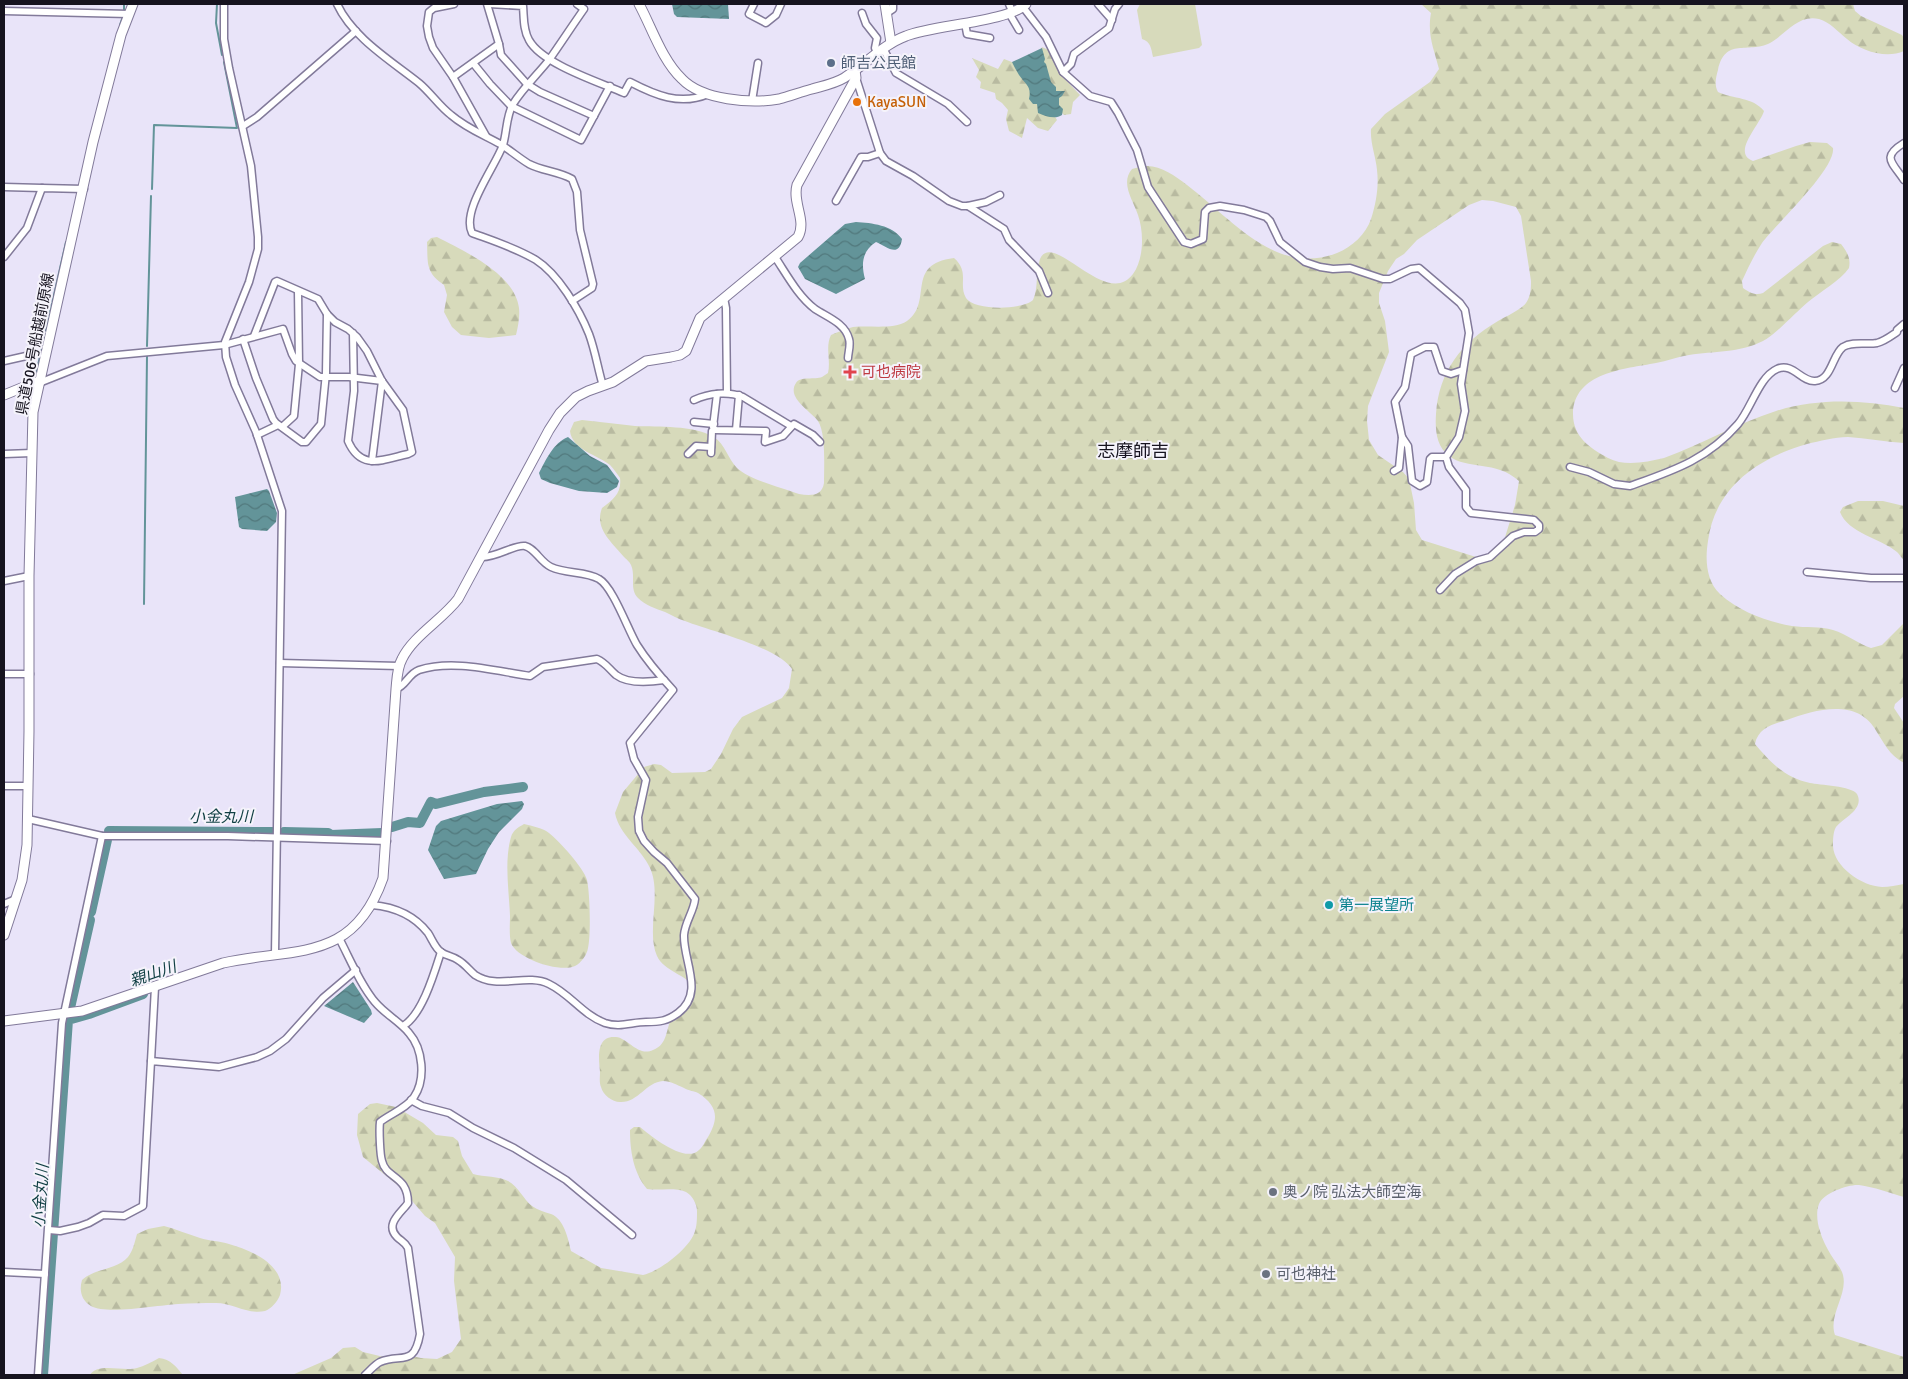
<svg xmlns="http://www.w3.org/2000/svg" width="1908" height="1379" viewBox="0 0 1908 1379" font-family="Signika,'Noto Sans JP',sans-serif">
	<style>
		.forest { fill: url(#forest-firs); fill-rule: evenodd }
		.pitch { fill: #d7dabb }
		.water { fill: url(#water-waves) }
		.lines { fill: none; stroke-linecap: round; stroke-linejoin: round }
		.stream { stroke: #639499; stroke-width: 2 }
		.river { stroke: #639499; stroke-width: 10 }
		.street-casing { stroke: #827a9a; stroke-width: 9 }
		.secondary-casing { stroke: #827a9a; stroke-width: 11 }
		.street { stroke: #fff; stroke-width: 6 }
		.secondary { stroke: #fff; stroke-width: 9 }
		.service-dot { fill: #5c6f8a; stroke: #f5f3fb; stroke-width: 2 }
		.food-dot { fill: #e8710a; stroke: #f5f3fb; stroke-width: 2 }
		.health-dot { fill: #e0444e; stroke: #f5f3fb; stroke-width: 2 }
		.culture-dot { fill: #0f9aa8; stroke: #f5f3fb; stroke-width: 2 }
		.worship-dot { fill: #6b7280; stroke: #f5f3fb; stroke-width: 2 }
		.labels { text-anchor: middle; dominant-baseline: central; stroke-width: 4; stroke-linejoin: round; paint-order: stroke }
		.service-label { font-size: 15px; fill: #4e5e75; stroke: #f5f3fb; text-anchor: start }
		.food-label { font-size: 15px; fill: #c56008; stroke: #f5f3fb; text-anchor: start }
		.street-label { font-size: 15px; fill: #16131f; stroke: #f5f3fb }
		.health-label { font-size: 15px; fill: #be3a42; stroke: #f5f3fb; text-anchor: start }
		.culture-label { font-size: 15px; fill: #0d838f; stroke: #f5f3fb; text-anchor: start }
		.worship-label { font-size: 15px; fill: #5b616d; stroke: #f5f3fb; text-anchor: start }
		.water-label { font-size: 16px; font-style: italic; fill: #103f43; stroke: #f5f3fb }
		.quarter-label { font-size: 18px; fill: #16131f; stroke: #f5f3fb }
	</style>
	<defs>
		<pattern id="forest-firs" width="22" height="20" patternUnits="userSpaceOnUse" patternTransform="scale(1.25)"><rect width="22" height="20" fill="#d7dabb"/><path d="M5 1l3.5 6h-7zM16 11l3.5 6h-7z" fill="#b8baa0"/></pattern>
		<pattern id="water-waves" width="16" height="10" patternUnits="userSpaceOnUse" patternTransform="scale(1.25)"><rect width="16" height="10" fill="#639499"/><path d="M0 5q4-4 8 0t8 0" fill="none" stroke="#51787c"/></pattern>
	</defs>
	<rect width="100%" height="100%" fill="#e9e4f9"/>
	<g class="forest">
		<path d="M1421,4H1853L1855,11L1861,16L1902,35L1904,38V51C1886,59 1861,51 1847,39C1838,32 1830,22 1819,19C1798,14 1786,34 1770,43C1748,54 1725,37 1718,70C1716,77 1714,85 1718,92C1733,99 1753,97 1764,111C1760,125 1731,153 1753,161L1796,146L1810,142L1827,143L1833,148C1836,169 1776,224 1762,243C1754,255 1748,268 1742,281L1743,288C1749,292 1755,296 1763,293L1823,246L1832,242L1841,244C1847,252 1851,258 1849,268C1840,281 1821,291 1808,302C1797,311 1774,336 1763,341C1739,353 1714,351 1689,355C1677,357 1667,361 1656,363C1625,369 1574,372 1573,414C1573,437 1590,448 1608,458C1625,467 1646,462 1664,458C1702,444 1738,423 1776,411C1819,398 1862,400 1904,408V443C1885,442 1866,438 1848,437C1834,437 1820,441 1807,444C1758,458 1715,487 1708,541C1705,559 1706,581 1720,594C1740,612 1766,621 1792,626C1806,628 1820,626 1833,630C1847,634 1858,644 1871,648L1882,645L1904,623V696L1895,704L1894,708L1904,723V763C1889,755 1884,743 1875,729C1856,698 1814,710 1787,720C1773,724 1758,728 1755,744C1771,763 1785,778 1810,783C1819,785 1852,786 1857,794C1865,809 1843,818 1836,827C1833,832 1833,840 1833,846C1834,867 1862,886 1882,887C1889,887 1897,885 1904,884V1197C1890,1193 1874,1187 1859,1185C1849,1184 1823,1193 1819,1204C1816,1211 1817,1223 1820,1231C1822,1239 1827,1248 1831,1255C1835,1262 1841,1267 1843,1275C1848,1295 1828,1315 1835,1335L1904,1357V1375H292L331,1358L343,1348L355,1347L363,1352L384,1357H396L402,1354L421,1358L437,1359L452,1352L461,1339L454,1281L455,1257L435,1223L425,1216L401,1188L363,1157L357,1135L358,1114L370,1104L377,1103L396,1107L423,1123L436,1135L453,1137L458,1141L462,1156L473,1174C484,1177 499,1176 508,1181C519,1187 523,1199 532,1206C538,1210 544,1212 551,1214C564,1219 568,1238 571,1251L601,1268L643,1275C660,1271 687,1250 694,1234C697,1227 697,1219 697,1211C697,1204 692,1195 686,1192C674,1187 659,1191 647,1189C633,1172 630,1150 630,1130L634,1127H640C651,1136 685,1164 699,1150C703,1147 705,1141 708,1137C719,1118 718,1106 698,1093C694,1091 689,1091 684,1088C677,1085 671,1081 663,1081C646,1082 638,1103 620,1102C612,1102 603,1095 601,1087C599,1082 600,1077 600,1072C599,1060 595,1035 616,1037C628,1038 638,1057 653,1050C669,1044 665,1028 673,1016C681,1006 694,1001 696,988C686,975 664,971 657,956C646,931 662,894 650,868C641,848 619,835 615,813L623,792L644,767L654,764L661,765L672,773L705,772L711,769L721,754L733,729L742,717L782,698L789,688L792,669C778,647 710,631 685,621C678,619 672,615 665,612C656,609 645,605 638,598C629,589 636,576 631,565C630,562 626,559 624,557C612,542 594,529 602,508C613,500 622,493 620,478C617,474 614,469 610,465C598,455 572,450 570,431L574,422L582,420C600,422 618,424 635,426C660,427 692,425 714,437C725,444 728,459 737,468C750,480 782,488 799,494C811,496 822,496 824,483C824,467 826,433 818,421C811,411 786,398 796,383C800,376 815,380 822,377C824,376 826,374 828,373C831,360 825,347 831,335C838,332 845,329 853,327C870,325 893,330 907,321C934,302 904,264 954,258C970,272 958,284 966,298C974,311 1023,310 1033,300C1039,287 1035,272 1040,259C1053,229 1106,310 1133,274C1144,259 1144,232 1138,215C1133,200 1120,183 1132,169C1137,168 1142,166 1147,166C1162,166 1175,176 1187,185C1231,218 1276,277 1337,253C1352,247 1366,234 1371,219C1376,204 1379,186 1377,170C1376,157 1370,143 1371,129L1385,114L1430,82L1439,69C1434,49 1427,35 1431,13ZM1482,200L1493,201L1516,207L1521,216L1531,281C1531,288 1531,296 1526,303C1522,309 1505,317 1498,321C1461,343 1439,371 1436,414C1435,429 1436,446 1449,456C1467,470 1496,460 1519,481L1515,505L1502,547L1488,557H1476L1422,540L1416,530L1414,503L1409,479L1403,472L1378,455L1369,440L1367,421L1368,406L1389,352L1385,321L1379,303V293L1388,271L1396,259L1404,254L1417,240L1469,205Z"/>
		<polygon points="1042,47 1051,51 1063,77 1080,95 1073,102 1071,114 1064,115 1061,112 1055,91 1049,82 1040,51"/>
		<polygon points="972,58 998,69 1004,59 1017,64 1054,115 1057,120 1048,131 1038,128 1027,118 1022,138 1009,131 1006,119 1008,110 1002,103 996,99 995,93 980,88 981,82 976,77 979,70"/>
		<path d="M437,237C464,251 515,274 519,308C520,317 518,327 516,335L489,338L461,335L452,327L444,312L447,295L444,285C425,272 428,263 427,242L431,238Z"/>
		<path d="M1858,501H1883L1904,506V561C1902,558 1899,554 1897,552C1880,538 1848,533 1840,512L1843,507Z"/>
		<path d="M524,824C532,826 543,828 549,833C559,841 584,868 587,880C590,893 591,936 588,948C587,955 581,963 575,966C560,973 517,959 511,943C509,935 510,924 510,916C509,890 504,862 511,837C513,830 519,827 524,824Z"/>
		<path d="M164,1226C176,1229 187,1234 200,1238C209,1241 220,1241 229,1244C251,1250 288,1266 280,1295C278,1301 271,1309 265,1311C249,1315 232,1303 216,1303C203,1303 191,1303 178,1304C159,1305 107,1315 91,1306C81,1300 79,1290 82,1280C95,1268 117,1270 128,1257C133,1251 135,1241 137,1234L148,1229Z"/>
		<path d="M159,1358C171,1359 176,1367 183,1375H90C98,1362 123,1372 137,1368C144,1366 152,1362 159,1358Z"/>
	</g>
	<path class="pitch" d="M1140,4H1195L1202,45L1199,48L1153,57C1151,48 1151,42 1142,39L1137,10Z"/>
	<g class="water">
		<polygon points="672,4 728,4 729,19 677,17 674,14"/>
		<path d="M1042,48L1045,59L1044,62L1046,64L1051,82L1056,87V91H1065L1062,96L1059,98V105L1063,109L1062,115C1055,120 1045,116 1038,113L1037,104H1033L1029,99C1032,86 1025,84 1019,75C1016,70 1014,66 1012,62Z"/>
		<path d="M856,222C872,223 892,225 902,239C899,259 886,246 876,242C862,251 861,264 865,279L836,294L805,279L798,267L800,263L845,224Z"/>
		<path d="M568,437L590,456L607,465L619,481L617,487L607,493L579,491L550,483L541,479L539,473C546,460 553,443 568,437Z"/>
		<polygon points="267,489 269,491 277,513 276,522 267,531 242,529 239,527 235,497"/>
		<polygon points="522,801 524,804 522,809 499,832 488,849 476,874 444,879 428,850 436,826 441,821 497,804"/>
		<polygon points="353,982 371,1010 372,1014 364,1023 324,1006"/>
	</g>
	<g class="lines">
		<g class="stream">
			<polyline points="124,4 124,11"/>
			<polyline points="217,4 216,23 222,55"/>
			<polyline points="120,25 123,16"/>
			<polyline points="152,189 154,125 237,128 224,62"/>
			<polyline points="147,346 151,196"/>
			<polyline points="36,374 66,242"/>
			<polyline points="144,604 147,356"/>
		</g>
		<g class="river">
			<polyline points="392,827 408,822 420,823 431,802 436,804 484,792 523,787"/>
			<polyline points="109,831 273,832"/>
			<polyline points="284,832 328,833 331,835 382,833"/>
			<polyline points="91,912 107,840"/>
			<polyline points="70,1008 90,920"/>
			<polyline points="43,1375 68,1020 89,1014 143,994"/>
		</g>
		<defs>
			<g id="street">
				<polyline points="224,4 224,39 229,68 251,166 258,237 258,249 249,282 225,342 226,357 235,385 256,432 282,511 275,954"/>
				<path d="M337,4C353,38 390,60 419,83C431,93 439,106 451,115C466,128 484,135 500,144C510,150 519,158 529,164C542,171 558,171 572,179L577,192L580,230L593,284L592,288L572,301"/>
				<polyline points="454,4 434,8 429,12 427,26 429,37 433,48 453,77 486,136"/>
				<path d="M489,4L523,6C524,17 523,30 529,40C542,64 599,82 624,93L630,82C655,95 680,106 708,94"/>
				<path d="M577,4L584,9C572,26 561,43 549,60C537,75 523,88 513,104C506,116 507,132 503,145C495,167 461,211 472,233C494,241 516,248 536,260C558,274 579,309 589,334C595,350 598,369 603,386"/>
				<polyline points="754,4 749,14 766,23 776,15 781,4"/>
				<polyline points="1009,4 1012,11"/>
				<polyline points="1098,4 1112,20"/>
				<polyline points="1023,7 1046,37 1063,72 1090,96 1111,102 1118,113 1137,150 1148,187 1184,242 1191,244 1203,239 1205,212 1209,208 1220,206 1244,210 1266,217 1270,221 1280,242 1305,262 1320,267 1333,269 1350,268 1383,279 1390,279 1411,269 1419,268 1460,303 1465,310 1469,333 1461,384 1465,411 1459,437 1446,457 1449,467 1466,490 1466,507 1471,513 1534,520 1539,525 1539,529 1535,532 1524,532 1513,536 1490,557 1476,561 1455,574 1440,590"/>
				<polyline points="4,11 129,14"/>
				<polyline points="862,13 866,24 877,38 875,48 877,53"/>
				<polyline points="887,13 893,9 893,4"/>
				<polyline points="1009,13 1019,30"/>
				<polyline points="965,23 967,34 990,38"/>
				<polyline points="499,44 501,55 527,84 540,92 594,116"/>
				<polyline points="883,48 896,73 948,104 967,122"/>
				<polyline points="473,63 490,84 511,106 581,140 610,86"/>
				<polyline points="1063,72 1071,64 1074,54 1109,28 1115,9 1119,4"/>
				<polyline points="453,77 499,44 487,4"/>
				<polyline points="856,78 880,153 886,161 913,176 949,201 962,206 968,206 986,202 1000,195"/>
				<polyline points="752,101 758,63"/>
				<polyline points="243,126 257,117 356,31"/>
				<path d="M1904,143C1881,157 1892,162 1904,180"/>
				<polyline points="4,187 42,188"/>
				<polyline points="836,201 861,157 868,157 880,153"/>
				<polyline points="968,206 1004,229 1009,240 1039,271 1048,293"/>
				<polyline points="4,257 27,228 42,188 84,189"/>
				<path d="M775,257C787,275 798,296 815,309C827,317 845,323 849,339C851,345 848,353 848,358"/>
				<polyline points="724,298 726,308 727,393"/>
				<path d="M254,336L275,282L277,281L318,299L327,314L335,322L348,329L357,337L367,351L382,381L403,410L412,452L408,454C382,460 361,471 348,441L354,391L353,333"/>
				<polyline points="243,339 256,378 273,419 276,423 302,442 306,442 321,424 326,373 327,314"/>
				<polyline points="4,361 35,354"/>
				<polyline points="39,383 107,356 224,345 283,329 292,354 296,361 320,377 349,377 382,381"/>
				<polyline points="1895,388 1904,368"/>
				<polyline points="717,394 713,427 715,430 766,431 765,442 783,436 794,424 813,435 820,442"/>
				<path d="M694,400C709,393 728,391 743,397L791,426"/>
				<polyline points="694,422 714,424"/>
				<polyline points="282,427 294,416 299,364 298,291"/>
				<polyline points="736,430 739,395"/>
				<polyline points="257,435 278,425"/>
				<polyline points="1402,437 1408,446 1412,481 1420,486 1427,482 1430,459 1432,457 1446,457"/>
				<polyline points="711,453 712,431 715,430"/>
				<polyline points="4,454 32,453"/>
				<polyline points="688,454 696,446 711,447"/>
				<polyline points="372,461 382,381"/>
				<path d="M1570,467L1589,472L1614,484L1630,486C1672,471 1707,460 1738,424C1751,409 1759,377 1777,369C1793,362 1801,382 1815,381C1832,380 1832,355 1843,347C1853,341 1867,345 1877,343C1885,341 1891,336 1897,332V330L1904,324"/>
				<polyline points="1394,471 1399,468 1402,437 1395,402 1405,387 1411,354 1425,347 1434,347 1442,371 1451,374 1463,370"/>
				<polyline points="1807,572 1871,578 1904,578"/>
				<polyline points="4,581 29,576"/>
				<polyline points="280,663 399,666"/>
				<polyline points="4,674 30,674"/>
				<path d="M396,689C406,686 408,674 419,670C453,659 495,671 530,676L543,667L597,659C606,663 609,669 616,675C628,684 651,682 664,680"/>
				<polyline points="4,786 28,786"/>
				<polyline points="28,819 102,836 228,836 387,841"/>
				<polyline points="4,904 16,899"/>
				<path d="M372,905C395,907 414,915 428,933C432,939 435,948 441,952C446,956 453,956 458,960C465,964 469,970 475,975C498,990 526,973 549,984C570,994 583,1015 605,1023C620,1028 632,1022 646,1022C660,1022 667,1021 678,1013C705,993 683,961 684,935C685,922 694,911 695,899L667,863L654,852L644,841L639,831L638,817L646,780L634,759L630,743L673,690C660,676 647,661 637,645C628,630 613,587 599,579C586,571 566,574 551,567C540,562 535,548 525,546C515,544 496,558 481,557"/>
				<path d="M339,938C350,959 360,984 375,1002C385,1014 399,1021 409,1033C423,1049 426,1079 414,1097C407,1108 390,1114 380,1122C379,1129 380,1155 382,1161C386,1179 408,1175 408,1203C402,1212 384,1224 397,1237C401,1241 405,1242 408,1248L420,1334C414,1368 401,1353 380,1362C374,1365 370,1371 365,1375"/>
				<path d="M403,1026C422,1015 434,974 441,952"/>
				<polyline points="151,1061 155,987"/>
				<polyline points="411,1100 422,1106 449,1113 473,1128 514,1148 566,1180 632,1235"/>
				<polyline points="49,1230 60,1231 78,1227 89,1223 103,1215 124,1216 143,1206 151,1061 219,1067 257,1057 270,1051 286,1039 323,998 356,970"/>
				<polyline points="4,1272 45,1274"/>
				<polyline points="38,1375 62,1023 102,836"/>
			</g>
			<g id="secondary">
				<path d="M639,4C652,28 662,60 682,79C702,100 751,104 779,99C790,96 801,92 812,89C822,86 834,84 844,78C865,65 882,45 906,36C933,25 1008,22 1026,4"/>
				<polyline points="885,4 891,43"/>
				<polyline points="4,395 36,382 39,383"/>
				<polyline points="4,935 22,880 27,845 29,731 29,576 33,412 93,142 121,35 133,4"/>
				<path d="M4,1021L82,1011L223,963C296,947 353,963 383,878L396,689C397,679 397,668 402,659C413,636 442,620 458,599L549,430L560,413L576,397L588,391L613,382L646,361L671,357L680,355L686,351L700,318L798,237C807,220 792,203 797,185L856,78L855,70"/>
			</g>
		</defs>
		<use href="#street" class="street-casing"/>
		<use href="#secondary" class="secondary-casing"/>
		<use href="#street" class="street"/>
		<use href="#secondary" class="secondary"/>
	</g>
	<circle class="service-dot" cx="831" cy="63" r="5"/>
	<circle class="food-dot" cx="857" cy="102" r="5"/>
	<path class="health-dot" d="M847.5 364.5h5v5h5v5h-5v5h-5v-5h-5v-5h5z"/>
	<circle class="culture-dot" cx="1329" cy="905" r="5"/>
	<g class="worship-dot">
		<circle cx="1273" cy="1192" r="5"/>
		<circle cx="1266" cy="1274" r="5"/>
	</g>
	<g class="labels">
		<g class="service-label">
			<text x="841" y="63">師吉公民館</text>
		</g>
		<g class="food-label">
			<text x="867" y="102">KayaSUN</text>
		</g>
		<g class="street-label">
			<text transform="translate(35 344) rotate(-79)">県道506号船越前原線</text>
		</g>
		<g class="health-label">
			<text x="861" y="372">可也病院</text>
		</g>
		<g class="culture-label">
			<text x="1339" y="905">第一展望所</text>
		</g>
		<g class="worship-label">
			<text x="1283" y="1192">奥ノ院 弘法大師空海</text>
			<text x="1276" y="1274">可也神社</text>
		</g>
		<g class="water-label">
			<text x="221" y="817">小金丸川</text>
			<text transform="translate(153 974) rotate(-19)">親山川</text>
			<text transform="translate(41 1196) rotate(-86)">小金丸川</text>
		</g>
		<g class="quarter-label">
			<text x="1133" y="451">志摩師吉</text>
		</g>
	</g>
	<rect width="1908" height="1379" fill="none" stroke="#16131f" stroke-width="10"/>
</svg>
